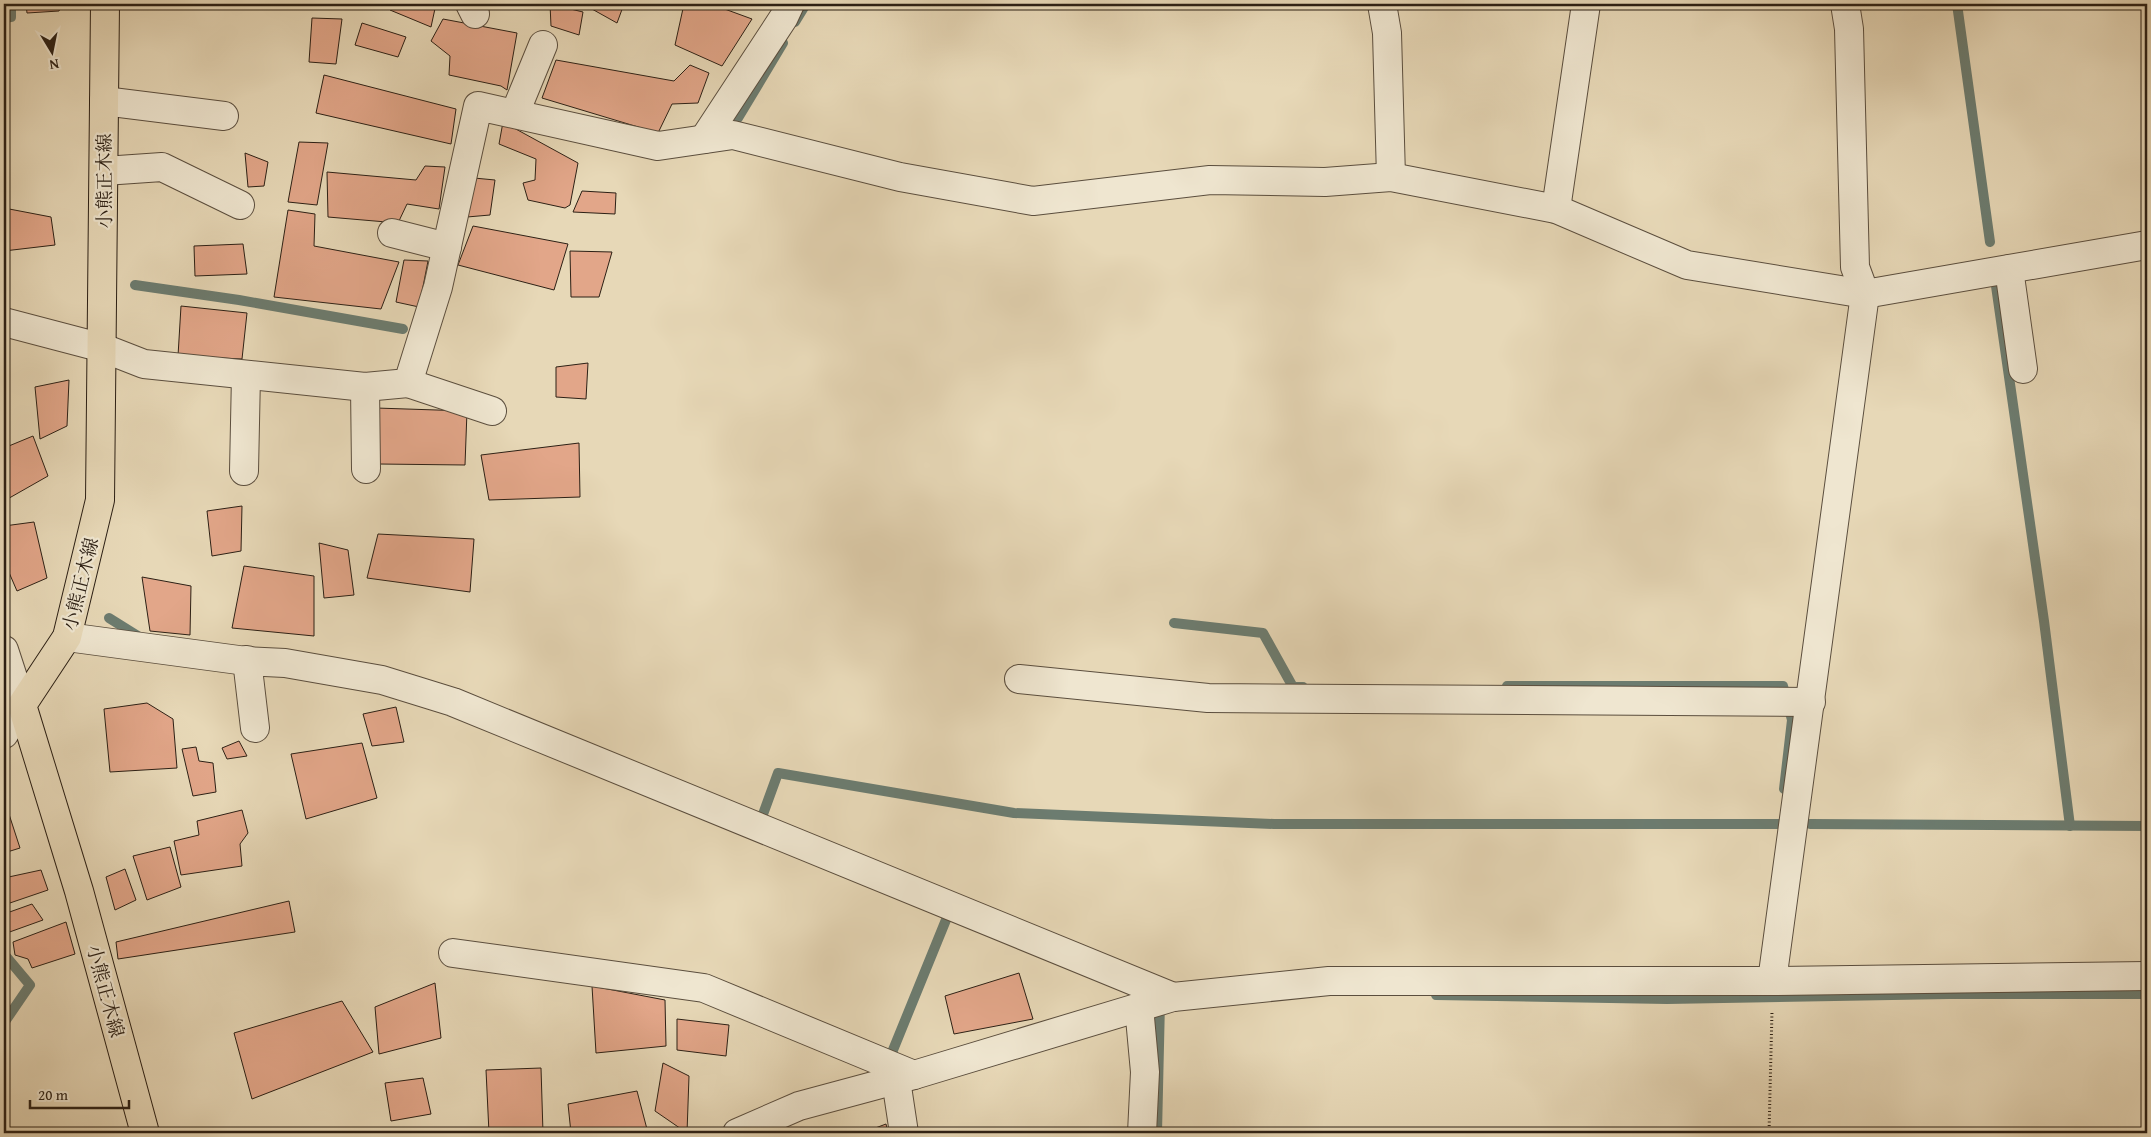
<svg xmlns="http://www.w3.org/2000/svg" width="2151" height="1137" viewBox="0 0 2151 1137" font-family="'Gentium Book Plus','Noto Serif JP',serif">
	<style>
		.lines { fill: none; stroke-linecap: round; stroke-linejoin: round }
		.stream { stroke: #6c7c70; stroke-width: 10 }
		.building { fill: #e2a689; stroke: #2c2015 }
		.minor-casing { stroke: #5b4e3e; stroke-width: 30 }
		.major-casing { stroke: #2c2015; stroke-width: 30 }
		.path { stroke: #2c2015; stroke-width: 3; stroke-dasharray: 1 2.5; stroke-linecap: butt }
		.minor { stroke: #efe6d0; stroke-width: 28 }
		.major { stroke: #e7d8b7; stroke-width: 28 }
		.labels { text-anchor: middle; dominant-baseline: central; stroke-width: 4.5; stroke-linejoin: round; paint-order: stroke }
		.street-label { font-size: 19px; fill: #2c2015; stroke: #efe6d0 }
	</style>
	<rect width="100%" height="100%" fill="#e7d8b7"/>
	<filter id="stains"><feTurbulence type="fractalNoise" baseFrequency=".004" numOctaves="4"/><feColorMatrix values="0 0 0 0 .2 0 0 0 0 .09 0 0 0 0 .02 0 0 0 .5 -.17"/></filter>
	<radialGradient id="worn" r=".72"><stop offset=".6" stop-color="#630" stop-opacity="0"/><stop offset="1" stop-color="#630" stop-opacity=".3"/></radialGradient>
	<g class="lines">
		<g class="stream">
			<polyline points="1957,4 1990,242"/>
			<polyline points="4,18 11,17 11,4"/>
			<polyline points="795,22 806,4"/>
			<polyline points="738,118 783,43"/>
			<polyline points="135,285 239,300 403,329"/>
			<polyline points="1996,286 2044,621 2070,826"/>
			<polyline points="109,618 141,638"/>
			<polyline points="1174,623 1263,633 1293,687 1303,687"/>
			<polyline points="1507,686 1783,686 1792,720 1784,789"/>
			<polyline points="762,817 778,773 1014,813 1274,824 1783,824"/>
			<polyline points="1810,824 2147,826"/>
			<polyline points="4,954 30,985 4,1023"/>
			<polyline points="1436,995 1667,999 1949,994 2147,994"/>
			<polyline points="893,1050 950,910"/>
			<polyline points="1157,1133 1160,1002"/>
		</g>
	</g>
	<g class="building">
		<polygon points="26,4 62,4 59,11 27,13"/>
		<polygon points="390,4 436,4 431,27 390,10"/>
		<polygon points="550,4 583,12 579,35 551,26"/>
		<polygon points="583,4 624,4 617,23"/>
		<polygon points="684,4 711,4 752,19 722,66 675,45"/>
		<polygon points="312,18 342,19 336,64 309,62"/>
		<polygon points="443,19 517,33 507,90 501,86 449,75 450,56 431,41"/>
		<polygon points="362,23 406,37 398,57 355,45"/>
		<polygon points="556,60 674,81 690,65 709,73 698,103 672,104 658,133 542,98"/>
		<polygon points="324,75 456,109 451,144 316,113"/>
		<polygon points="503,122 578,163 570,205 565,208 528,200 523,183 535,180 536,159 499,144"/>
		<polygon points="299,142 328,143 317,205 288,202"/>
		<polygon points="245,153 268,162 264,186 248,187"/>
		<polygon points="425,166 445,167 439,209 407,204 398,223 328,217 327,172 416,180"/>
		<polygon points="474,178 495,180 490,215 467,217"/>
		<polygon points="582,191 616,193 615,214 573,212"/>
		<polygon points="4,208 51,217 55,245 4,251"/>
		<polygon points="288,210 315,214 314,246 399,262 381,309 274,297"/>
		<polygon points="473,226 568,244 554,290 458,265"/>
		<polygon points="243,244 247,274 195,276 194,246"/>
		<polygon points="570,251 612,252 599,297 571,297"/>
		<polygon points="404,260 428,261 419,307 396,302"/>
		<polygon points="181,306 247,313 242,359 178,356"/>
		<polygon points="588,363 586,399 556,397 556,367"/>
		<polygon points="69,380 67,426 40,439 35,387"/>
		<polygon points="376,408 467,411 465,465 379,464"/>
		<polygon points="33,436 48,476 4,501 4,448"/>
		<polygon points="579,443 580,497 489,500 481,455"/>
		<polygon points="242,506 241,551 212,556 207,511"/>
		<polygon points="34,522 47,578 17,591 4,561 4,526"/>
		<polygon points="378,534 474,539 470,592 367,578"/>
		<polygon points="319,543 348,550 354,595 324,598"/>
		<polygon points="244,566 314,576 314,636 232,628"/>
		<polygon points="142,577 191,586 190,635 150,631"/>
		<polygon points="147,703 173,719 177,768 110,772 104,709"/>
		<polygon points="396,707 404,742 372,746 363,714"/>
		<polygon points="239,741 247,756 227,759 222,748"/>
		<polygon points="362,743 377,798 306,819 291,754"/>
		<polygon points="196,747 199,761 213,763 216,792 193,796 182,749"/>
		<polygon points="6,805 20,848 4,853 4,808"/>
		<polygon points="242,810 248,833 240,844 242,866 181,875 174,841 199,835 197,821"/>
		<polygon points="170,847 181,887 147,900 133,856"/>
		<polygon points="125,869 136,900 115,910 106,877"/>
		<polygon points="41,870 48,890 4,905 4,878"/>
		<polygon points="289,901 295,932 118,959 116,942"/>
		<polygon points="32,904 43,920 4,934 4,914"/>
		<polygon points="66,922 75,954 32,968 28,959 15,955 13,942"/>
		<polygon points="1019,973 1033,1019 954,1034 945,996"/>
		<polygon points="435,983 441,1038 379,1054 375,1007"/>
		<polygon points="592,986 665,1000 666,1046 596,1053"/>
		<polygon points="342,1001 373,1052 252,1099 234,1033"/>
		<polygon points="677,1019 729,1025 726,1056 677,1050"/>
		<polygon points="663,1063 689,1076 687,1133 655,1111"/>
		<polygon points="541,1068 543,1133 489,1133 486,1070"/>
		<polygon points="423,1078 431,1114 391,1121 385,1083"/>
		<polygon points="637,1091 648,1133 571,1133 568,1104"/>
		<polygon points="886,1124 888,1133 862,1133"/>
	</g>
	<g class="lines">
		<defs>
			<g id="minor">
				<polyline points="470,4 475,14"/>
				<polyline points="1382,4 1387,33 1391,177"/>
				<polyline points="104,101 224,116"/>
				<polyline points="515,113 543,45"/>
				<polyline points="704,139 784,17 790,4"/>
				<polyline points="104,171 162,167 240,205"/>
				<polyline points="1556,209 1586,4"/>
				<polyline points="392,233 447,247"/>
				<polyline points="2009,269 2023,369"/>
				<polyline points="4,322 103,348 144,364 365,387 408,383 438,287 478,106 658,146 733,135 900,177 1033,201 1210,180 1325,182 1391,177 1556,209 1687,265 1865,294 2147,245"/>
				<polyline points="408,383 492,411"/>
				<polyline points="365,387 366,469"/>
				<polyline points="244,471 246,375"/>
				<polyline points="67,637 246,661 285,663 382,680 453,702 1173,997"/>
				<polyline points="4,650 22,705 4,734"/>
				<polyline points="247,660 255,728"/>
				<polyline points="1019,679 1208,698 1811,702"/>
				<polyline points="453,953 704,988 914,1075"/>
				<polyline points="1772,981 1865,294 1855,267 1849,29 1845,4"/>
				<polyline points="1139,1007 1145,1072 1142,1133"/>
				<polyline points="896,1080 904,1133"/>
				<polyline points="737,1133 799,1106 914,1075 1173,997 1329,981 1772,981 2147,976"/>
			</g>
			<polyline id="major" points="105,4 100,500 67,637 22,705 79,891 145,1133"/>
		</defs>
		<use href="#minor" class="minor-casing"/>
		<use href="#major" class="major-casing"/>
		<polyline class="path" points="1769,1133 1772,1011"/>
		<use href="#minor" class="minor"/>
		<use href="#major" class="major"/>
	</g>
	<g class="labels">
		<g class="street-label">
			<text transform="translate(104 181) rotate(-90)">小熊正木線</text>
			<text transform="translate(80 584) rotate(-76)">小熊正木線</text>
			<text transform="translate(106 991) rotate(75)">小熊正木線</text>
		</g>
	</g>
	<rect width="2151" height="1137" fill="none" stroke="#e7d8b7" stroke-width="20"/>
	<rect x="5" y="5" width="2141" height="1127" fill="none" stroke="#2c2015" stroke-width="2.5"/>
	<rect x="10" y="10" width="2131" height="1117" fill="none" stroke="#2c2015"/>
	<g transform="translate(52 52) rotate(170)" stroke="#efe6d0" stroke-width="4" paint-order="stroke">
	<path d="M0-4L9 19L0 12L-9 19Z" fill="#2c2015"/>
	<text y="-8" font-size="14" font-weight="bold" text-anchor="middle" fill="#2c2015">N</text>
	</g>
	<path d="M30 1100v8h99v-8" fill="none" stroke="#2c2015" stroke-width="2.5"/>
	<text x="38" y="1100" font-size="15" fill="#2c2015" stroke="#efe6d0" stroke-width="4" paint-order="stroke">20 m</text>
	<rect width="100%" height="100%" filter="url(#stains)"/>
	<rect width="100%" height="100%" fill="url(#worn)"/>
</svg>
